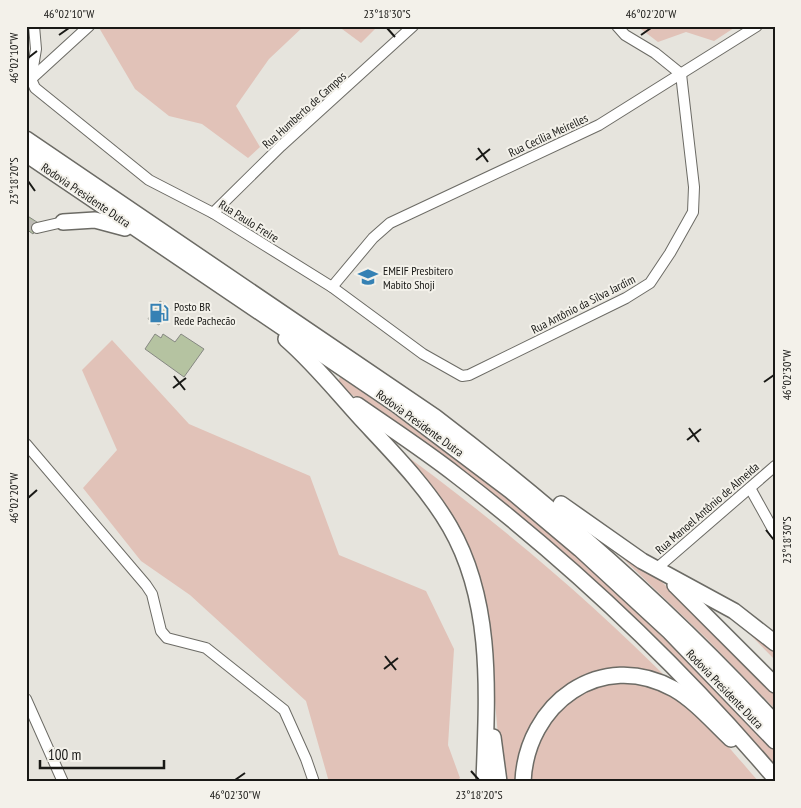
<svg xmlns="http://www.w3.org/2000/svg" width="801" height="808" viewBox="0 0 801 808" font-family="'PT Sans Narrow',sans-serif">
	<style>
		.green { fill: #e1c2b8 }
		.building { fill: #b5c3a1; stroke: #868882 }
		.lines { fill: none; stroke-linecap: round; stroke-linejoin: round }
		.minor-tunnel { stroke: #bdbbb5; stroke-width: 10; stroke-dasharray: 10 5; stroke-linecap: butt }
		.minor-casing { stroke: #6c6b65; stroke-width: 12 }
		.highway-casing { stroke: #6c6b65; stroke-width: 18 }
		.minor { stroke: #fff; stroke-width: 10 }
		.highway { stroke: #fff; stroke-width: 15 }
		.ticks { fill: none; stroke: #191916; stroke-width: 2 }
		.labels { text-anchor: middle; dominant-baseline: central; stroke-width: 4; stroke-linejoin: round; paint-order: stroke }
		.street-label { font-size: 12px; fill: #191916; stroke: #f3f1ea }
		.poi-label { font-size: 12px; fill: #191916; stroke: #f3f1ea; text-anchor: start }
		.neatline { fill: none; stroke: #191916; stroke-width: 2 }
		.ticks-label { font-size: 12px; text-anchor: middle; fill: #191916 }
	</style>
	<rect width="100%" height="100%" fill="#e6e4dd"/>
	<g class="green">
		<polygon points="98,26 304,26 269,59 236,106 260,147 248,158 202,124 169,116 135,89"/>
		<polygon points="338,26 378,26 361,43"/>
		<polygon points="637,26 737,26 714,41 686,32 658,42"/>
		<polygon points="112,340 189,424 310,476 339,555 426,591 454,649 448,745 460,778 456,782 329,782 306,701 190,595 141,561 83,488 117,450 82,370"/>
		<path d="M340,377C500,484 648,607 775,752V766L683,668L379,414L337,384Z"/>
		<path d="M389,443C490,516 586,596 674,685L640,674L563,693L520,782H502L489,632L481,584Z"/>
		<polygon points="615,551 659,579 775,695 775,709 706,638"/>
		<polygon points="733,617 775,649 775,660"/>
		<path d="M613,683C631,682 648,684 665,692C696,705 736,756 759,782H529C531,733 565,692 613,683Z"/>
	</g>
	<g class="building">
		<polygon points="26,215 40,224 33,234 26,229"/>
		<polygon points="160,301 170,308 159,325 148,319"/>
		<polygon points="155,334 161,338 163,334 175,342 181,334 204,349 184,377 145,349"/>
	</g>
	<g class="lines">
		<polyline class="minor-tunnel" points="26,223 37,228"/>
		<defs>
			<g id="minor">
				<polyline points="617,26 625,35 655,53 681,74"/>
				<polyline points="31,79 35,88 149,180 213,213 332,287 423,354 462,376 469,375 626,298 650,283 670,253 693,212 694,187 681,74"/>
				<polyline points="31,79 89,26"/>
				<polyline points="31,79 36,49 34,26"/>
				<polyline points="213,213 281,146 413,26"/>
				<polyline points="37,228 63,222"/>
				<polyline points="332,287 373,238 390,223 599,125 757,26"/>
				<polyline points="26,444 146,585 152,594 161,631 167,638 206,648 284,710 306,759 314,782"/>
				<polyline points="750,488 775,533"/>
				<polyline points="656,569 775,466"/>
				<polyline points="26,699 63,782"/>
			</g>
			<g id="highway">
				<path d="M26,139L435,417C557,510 671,610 775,723"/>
				<polyline points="26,154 397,405 511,491 580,549 670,632 775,741"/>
				<polyline points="63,222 95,220 125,228"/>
				<path d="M286,339C315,364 340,396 366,424C396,456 428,489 450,527C494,603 487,696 484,782"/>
				<path d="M357,405C390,428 424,450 456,475C573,565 680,666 775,778"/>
				<polyline points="561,504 642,561 734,611 775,643"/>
				<polyline points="675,585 775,685"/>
				<polyline points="493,737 499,782"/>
				<path d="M523,782C526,704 601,648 674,689C695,701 713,722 731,739"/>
			</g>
		</defs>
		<use href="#minor" class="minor-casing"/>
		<use href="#highway" class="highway-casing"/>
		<use href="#minor" class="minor"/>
		<use href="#highway" class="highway"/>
	</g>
	<path class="ticks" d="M387,28L395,37M59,35L69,28M641,35L651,28M28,58L37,51M478,148L488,162M476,160L490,149M28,181L35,191M174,376L185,390M764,382L774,375M173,388L186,378M689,428L699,442M687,440L701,429M28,498L37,490M766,530L774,540M385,656L396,670M384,669L398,658M471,771L479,780M235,780L245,773"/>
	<defs>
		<symbol id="school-bare" viewBox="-9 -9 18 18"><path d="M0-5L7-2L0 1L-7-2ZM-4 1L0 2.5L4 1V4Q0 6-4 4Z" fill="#3581b4" stroke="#f3f1ea" stroke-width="2.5" paint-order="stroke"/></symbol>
		<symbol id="fuel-bare" viewBox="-9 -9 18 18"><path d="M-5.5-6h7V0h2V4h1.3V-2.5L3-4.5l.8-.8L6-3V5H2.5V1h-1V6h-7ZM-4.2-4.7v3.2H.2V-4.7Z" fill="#3581b4" stroke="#f3f1ea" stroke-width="2.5" paint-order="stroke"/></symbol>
	</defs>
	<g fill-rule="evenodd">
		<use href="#school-bare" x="354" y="263" width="28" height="28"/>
		<use href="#fuel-bare" x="145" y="299" width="28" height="28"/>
	</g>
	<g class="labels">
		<g class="street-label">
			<text transform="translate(304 110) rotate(-42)">Rua Humberto de Campos</text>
			<text transform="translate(548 135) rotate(-25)">Rua Cecília Meirelles</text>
			<text transform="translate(86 195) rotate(34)">Rodovia Presidente Dutra</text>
			<text transform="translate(249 221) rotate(32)">Rua Paulo Freire</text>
			<text transform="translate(583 304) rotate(-27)">Rua Antônio da Silva Jardim</text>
			<text transform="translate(420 423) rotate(36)">Rodovia Presidente Dutra</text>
			<text transform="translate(707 508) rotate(-41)">Rua Manoel Antônio de Almeida</text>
			<text transform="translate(725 689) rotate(46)">Rodovia Presidente Dutra</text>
		</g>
		<g class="poi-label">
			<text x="383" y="270">EMEIF Presbitero<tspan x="383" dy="14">Mabito Shoji</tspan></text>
			<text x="174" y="306">Posto BR<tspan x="174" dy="14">Rede Pachecão</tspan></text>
		</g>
	</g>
	<rect width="801" height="808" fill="none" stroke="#f3f1ea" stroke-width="55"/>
	<path d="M40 760v8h124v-8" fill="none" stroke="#191916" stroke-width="2.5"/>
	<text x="48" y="760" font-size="15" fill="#191916" stroke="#f3f1ea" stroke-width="4" paint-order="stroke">100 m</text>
	<rect x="28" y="28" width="746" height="752" class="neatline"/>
	<g class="ticks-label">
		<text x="69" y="18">46°02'10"W</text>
		<text x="387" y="18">23°18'30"S</text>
		<text x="651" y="18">46°02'20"W</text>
		<text transform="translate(14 58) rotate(-90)" y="4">46°02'10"W</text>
		<text transform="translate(14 181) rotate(-90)" y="4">23°18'20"S</text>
		<text transform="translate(787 375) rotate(-90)" y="4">46°02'30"W</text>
		<text transform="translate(14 498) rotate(-90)" y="4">46°02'20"W</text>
		<text transform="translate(787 540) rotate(-90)" y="4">23°18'30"S</text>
		<text x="235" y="799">46°02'30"W</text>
		<text x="479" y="799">23°18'20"S</text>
	</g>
</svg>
